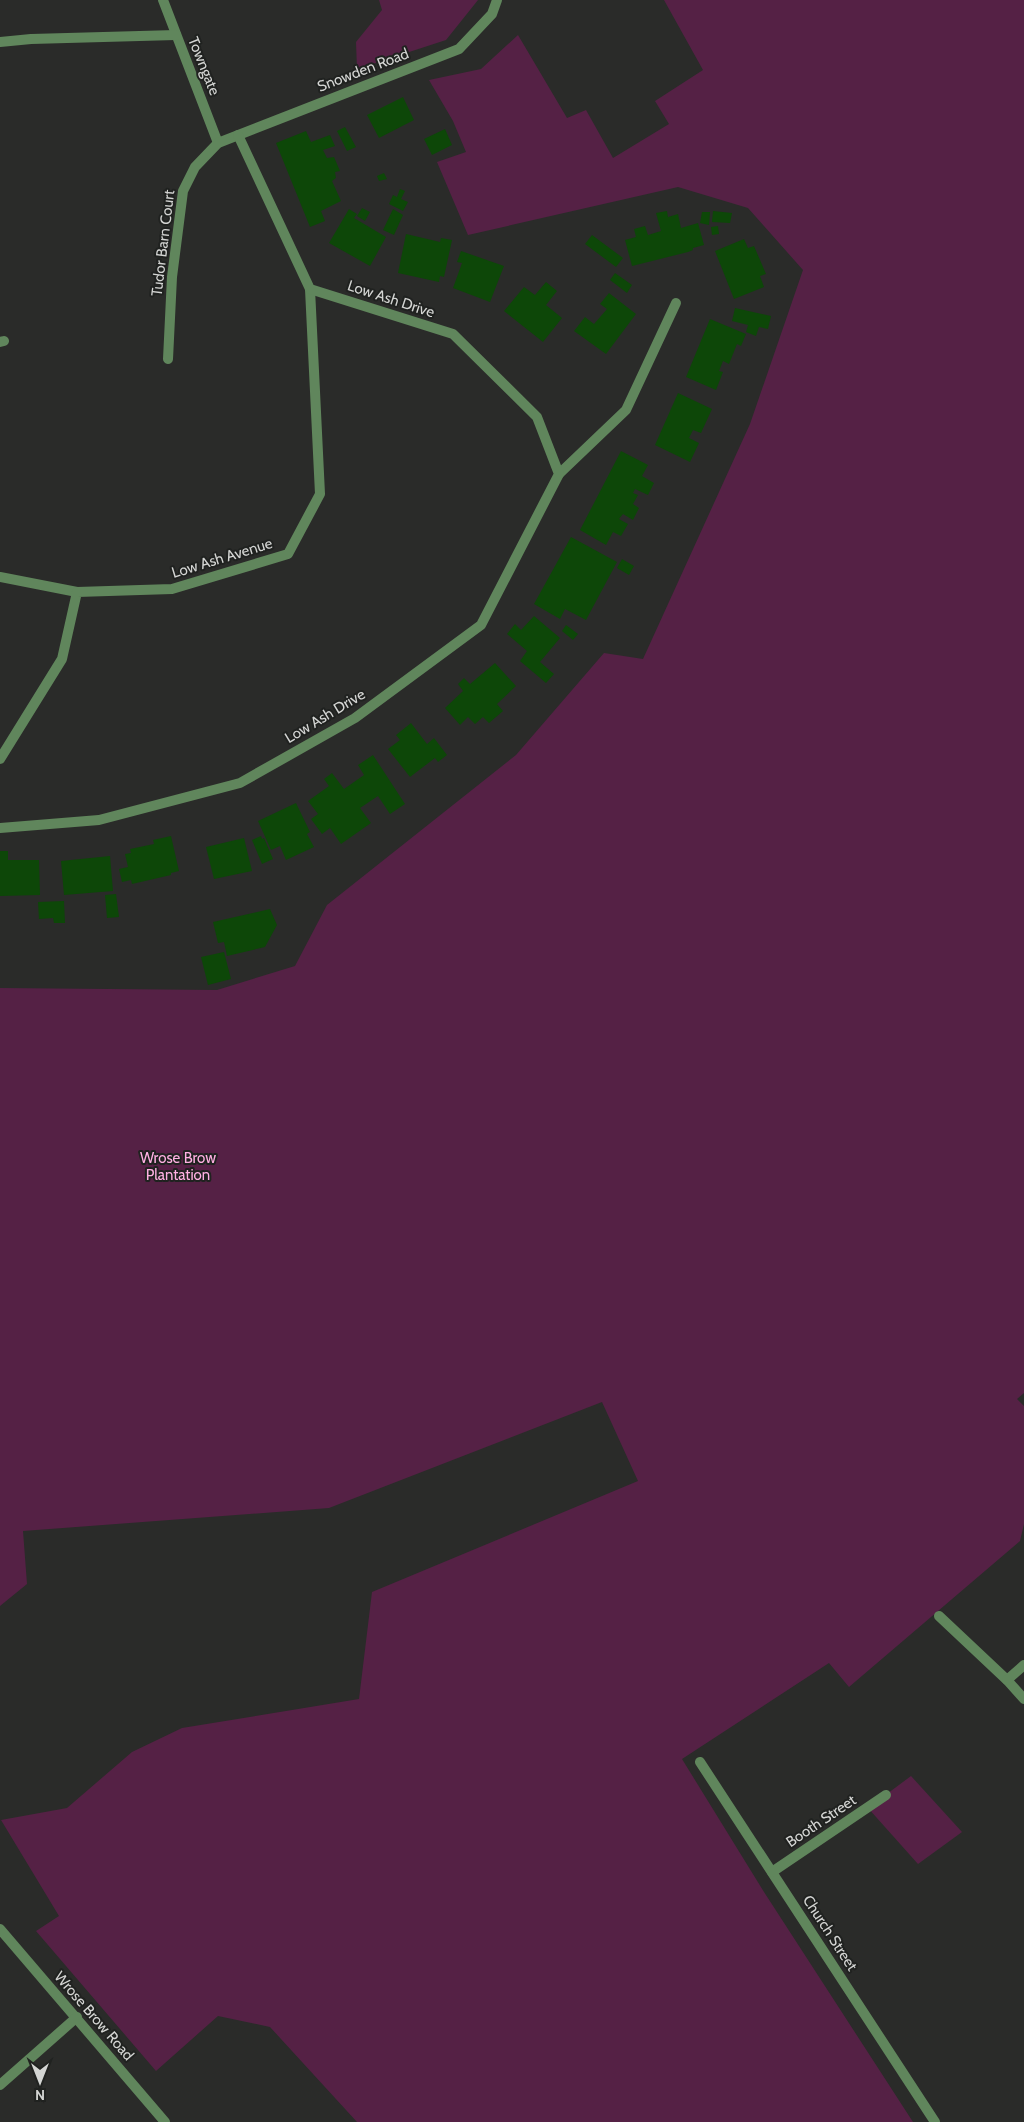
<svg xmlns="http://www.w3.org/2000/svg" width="1024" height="2122" viewBox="0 0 1024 2122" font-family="Cabin,sans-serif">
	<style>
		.green { fill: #552145 }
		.building { fill: #0d4708 }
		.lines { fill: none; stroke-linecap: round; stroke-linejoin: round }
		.minor { stroke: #60865c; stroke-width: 10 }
		.labels { text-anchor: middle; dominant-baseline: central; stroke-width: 4; stroke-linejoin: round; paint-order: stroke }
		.street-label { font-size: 15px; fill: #d4d5d3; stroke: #202220 }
		.park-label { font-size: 15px; fill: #ffb0e3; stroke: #202220 }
	</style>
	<rect width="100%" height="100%" fill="#2a2b29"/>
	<g class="green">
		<polygon points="379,0 478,0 446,40 357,69 356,42 382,10"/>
		<polygon points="664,0 1024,0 1024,1393 1017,1399 1024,1406 1024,1524 1020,1541 849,1687 829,1663 682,1759 764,1892 913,2122 357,2122 270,2027 218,2016 156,2071 36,1931 59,1916 1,1820 67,1808 132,1752 182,1728 359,1699 372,1592 638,1481 602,1402 329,1508 23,1531 27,1584 0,1606 0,988 217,990 295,966 327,905 516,755 604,653 643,659 750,424 803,270 748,208 678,187 468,235 437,162 466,152 453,121 429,80 481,69 518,35 567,118 586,110 613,158 669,124 655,101 703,70"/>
		<polygon points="911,1776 962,1832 918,1864 868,1808"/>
	</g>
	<g class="building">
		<polygon points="403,97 414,120 379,138 367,115"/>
		<polygon points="345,127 356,147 347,151 337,131"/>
		<polygon points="445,129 452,145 432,155 424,139"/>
		<polygon points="306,131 311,142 330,135 335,146 323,150 327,158 334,157 340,171 335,172 336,178 332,181 341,201 321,211 325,221 310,227 276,143"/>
		<polygon points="384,173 387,179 379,181 377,176"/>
		<polygon points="400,189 405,191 401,199 408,202 403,211 389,204 393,195 397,197"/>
		<polygon points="362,208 370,212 365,221 357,216"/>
		<polygon points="349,209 357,214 354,218 386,237 370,266 329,243"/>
		<polygon points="393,209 403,215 394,235 383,230"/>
		<polygon points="667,211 668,217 678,214 681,228 698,223 704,245 693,248 693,250 688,252 632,266 625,240 636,237 634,229 645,226 648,235 661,231 656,213"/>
		<polygon points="713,211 732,213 730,223 712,222"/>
		<polygon points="702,212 710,212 709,225 700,223"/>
		<polygon points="718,226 719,234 712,235 711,227"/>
		<polygon points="406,234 440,242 441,238 452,240 444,277 440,276 439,282 398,273"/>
		<polygon points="592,235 623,258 616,267 585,244"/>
		<polygon points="744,239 748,248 754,246 766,274 760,276 764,287 734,299 715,251"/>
		<polygon points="461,251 504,266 490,302 453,288 462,263 457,262"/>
		<polygon points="615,273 632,285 627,293 610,280"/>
		<polygon points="546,282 557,291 546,305 562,318 543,342 504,311 524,287 535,295"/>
		<polygon points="609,293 636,314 606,354 574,331 585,317 594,324 607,309 600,304"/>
		<polygon points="735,308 771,316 768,329 759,327 756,336 746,332 748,325 732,321"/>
		<polygon points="710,319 746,334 741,346 737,344 729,364 723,361 719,371 723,372 716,390 686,377"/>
		<polygon points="678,393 712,409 701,433 693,430 689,438 699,443 690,462 655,445"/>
		<polygon points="621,451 648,465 642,476 654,483 648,495 635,489 633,493 638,495 633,504 639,508 633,520 623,514 619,519 628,524 621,536 613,532 606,545 580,530"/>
		<polygon points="571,537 617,562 586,620 565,609 560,619 534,604"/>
		<polygon points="622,559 634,566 629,575 617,568"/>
		<polygon points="534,616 560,638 540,662 554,674 546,683 520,661 527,651 507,634 515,624 521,630"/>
		<polygon points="566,625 578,634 573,640 562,631"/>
		<polygon points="495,663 516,686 497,704 503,711 489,723 483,717 475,724 468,717 460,725 445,708 463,691 458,684 464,678 470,684"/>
		<polygon points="411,723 427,744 434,738 447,755 438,762 435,758 410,777 388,749 400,740 396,735"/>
		<polygon points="373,755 405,804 390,814 378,796 360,808 371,823 341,844 330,828 322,834 311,819 318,814 308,801 329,786 324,779 332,773 344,789 364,775 358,765"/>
		<polygon points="296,803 310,832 307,834 314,847 286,860 280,846 271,850 258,821"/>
		<polygon points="171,836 179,871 171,873 171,875 132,884 131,880 122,882 119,869 128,867 125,854 131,853 130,849 154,844 153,840"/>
		<polygon points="261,836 262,839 264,838 273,859 262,864 252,840"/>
		<polygon points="244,838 252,871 214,879 206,847"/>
		<polygon points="0,851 8,851 8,860 39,860 40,895 0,896"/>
		<polygon points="110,856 113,891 64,895 61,861"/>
		<polygon points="116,894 119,917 107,918 105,895"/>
		<polygon points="64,901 65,923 54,923 53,918 39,919 38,902"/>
		<polygon points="270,909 277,925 265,947 227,956 224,942 218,943 213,922"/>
		<polygon points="224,952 231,979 208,985 201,957"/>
	</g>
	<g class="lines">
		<g class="minor">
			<polyline points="163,0 218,143"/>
			<polyline points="0,42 31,39 176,35"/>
			<polyline points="0,342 4,341"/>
			<polyline points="168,359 172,277 183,191 195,167 218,143 459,49 492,14 497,0"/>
			<polyline points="559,474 626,410 676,303"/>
			<polyline points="0,577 77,592"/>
			<polyline points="0,759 62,659 77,592 172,589 288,554 320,494 310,289"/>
			<polyline points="0,828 99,820 240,783 355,718 481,625 559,474 537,417 453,334 310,289 238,135"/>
			<polyline points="939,1616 1007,1680 1024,1699"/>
			<polyline points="1007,1680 1024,1665"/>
			<polyline points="700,1762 935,2122"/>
			<polyline points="772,1872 886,1795"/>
			<polyline points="0,1929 165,2122"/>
			<polyline points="0,2085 77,2017"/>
		</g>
	</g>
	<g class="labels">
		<g class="street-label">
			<text transform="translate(204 66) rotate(68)">Towngate</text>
			<text transform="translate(363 70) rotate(-21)">Snowden Road</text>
			<text transform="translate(163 243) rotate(-83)">Tudor Barn Court</text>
			<text transform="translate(391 299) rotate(18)">Low Ash Drive</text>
			<text transform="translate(222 558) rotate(-17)">Low Ash Avenue</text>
			<text transform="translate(325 716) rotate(-31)">Low Ash Drive</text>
			<text transform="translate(821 1821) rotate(-34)">Booth Street</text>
			<text transform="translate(830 1933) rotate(57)">Church Street</text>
			<text transform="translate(94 2016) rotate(49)">Wrose Brow Road</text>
		</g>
		<g class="park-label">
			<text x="178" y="1158">Wrose Brow<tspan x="178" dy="17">Plantation</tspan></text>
		</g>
	</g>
	<g transform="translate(40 2082) rotate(180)" stroke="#202220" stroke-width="4" paint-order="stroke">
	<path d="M0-4L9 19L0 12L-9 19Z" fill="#d4d5d3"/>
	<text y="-8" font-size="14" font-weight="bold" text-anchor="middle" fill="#d4d5d3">N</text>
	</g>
</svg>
